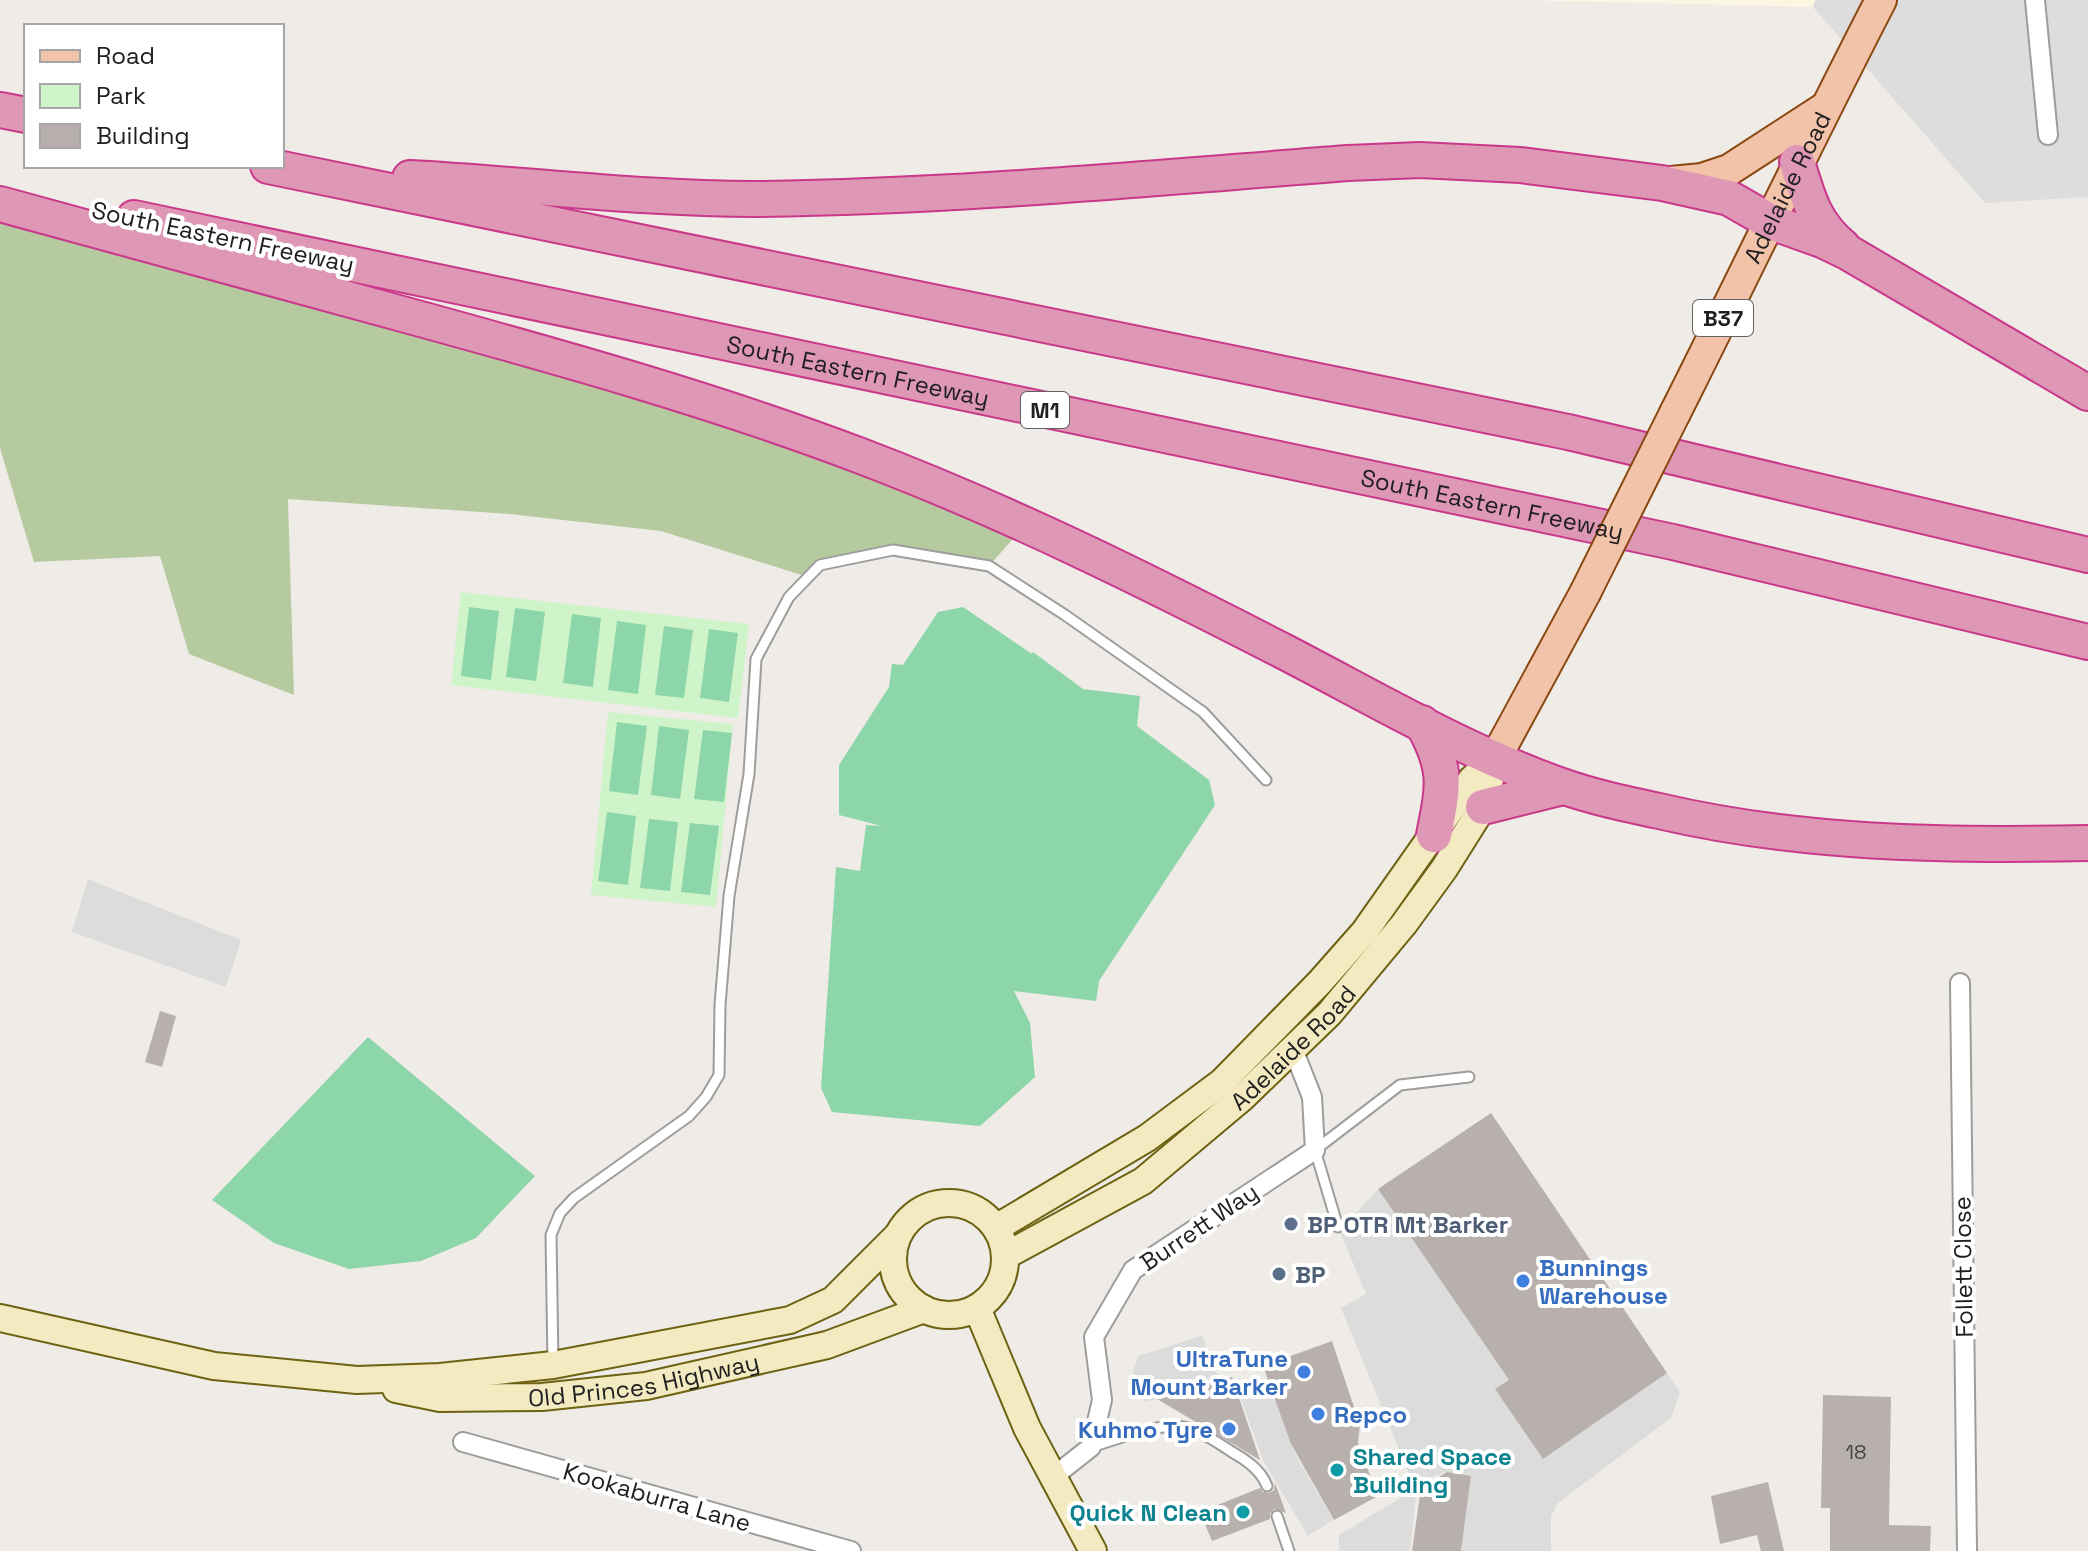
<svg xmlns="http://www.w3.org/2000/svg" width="2088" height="1551" viewBox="0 0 2088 1551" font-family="'Space Grotesk',sans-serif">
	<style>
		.residential { fill: #ddd }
		.education { fill: #fcf6e3 }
		.forest { fill: #b6caa0 }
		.park { fill: #cff4c9 }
		.pitch { fill: #8dd6a9 }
		.parking { fill: #dcdcdc }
		.building { fill: #b8b0ad }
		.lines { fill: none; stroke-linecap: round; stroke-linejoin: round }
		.service-casing { stroke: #9d9d9d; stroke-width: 13 }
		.minor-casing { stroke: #9d9d9d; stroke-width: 22 }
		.secondary-casing { stroke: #6c6211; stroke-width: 30 }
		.primary-casing { stroke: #8b4710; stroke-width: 34 }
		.motorway-casing { stroke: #c9388a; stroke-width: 38 }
		.service { stroke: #fff; stroke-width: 9 }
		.minor { stroke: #fff; stroke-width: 18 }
		.secondary { stroke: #f3eac1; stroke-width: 26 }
		.primary { stroke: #f2c2a9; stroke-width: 30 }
		.motorway { stroke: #de97b4; stroke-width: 34 }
		.primary-bridge-casing { stroke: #8b4710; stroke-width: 34; stroke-linecap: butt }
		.primary-bridge { stroke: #f2c2a9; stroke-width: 30 }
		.service-dot { fill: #5c6f8a; stroke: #fff; stroke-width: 3 }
		.shop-dot { fill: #3f7fe0; stroke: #fff; stroke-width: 3 }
		.culture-dot { fill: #0f9aa8; stroke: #fff; stroke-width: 3 }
		.labels { text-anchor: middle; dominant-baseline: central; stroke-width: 8; stroke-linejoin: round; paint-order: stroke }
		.number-label { font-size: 20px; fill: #464443 }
		.shield { fill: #fff; stroke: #636363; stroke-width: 2 }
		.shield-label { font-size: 22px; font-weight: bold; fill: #202020 }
		.street-label { font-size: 24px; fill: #202020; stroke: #fff }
		.service-label { font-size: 24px; font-weight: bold; fill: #4e5e75; stroke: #fff; text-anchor: start }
		.shop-label { font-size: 24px; font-weight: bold; fill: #366cbe; stroke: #fff; text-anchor: start }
		.culture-label { font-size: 24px; font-weight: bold; fill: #0d838f; stroke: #fff; text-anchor: start }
	</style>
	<rect width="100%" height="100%" fill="#efebe7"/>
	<polygon class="residential" points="1815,0 2088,0 2088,197 1985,203 1813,7"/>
	<polygon class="education" points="1524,0 1815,0 1813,7"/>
	<polygon class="forest" points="0,204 552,355 1025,525 989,566 893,550 820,565 808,577 661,531 510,514 288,499 294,695 189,654 160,556 34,562 0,448"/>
	<g class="park">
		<polygon points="461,592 749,624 738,718 451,685"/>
		<polygon points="608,712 733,724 716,907 591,895"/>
	</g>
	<g class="pitch">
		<polygon points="469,607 499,611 491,680 461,676"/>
		<polygon points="963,607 1032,654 1033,652 1083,689 1140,696 1137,726 1209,780 1215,805 1099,981 1096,1001 1014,991 1030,1023 1035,1077 980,1126 832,1112 821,1088 836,867 860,871 866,825 882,826 839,815 839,765 889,687 892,664 903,665 938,612"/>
		<polygon points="515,608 545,612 536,681 506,677"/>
		<polygon points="572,614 601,618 593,687 563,683"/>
		<polygon points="617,621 646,625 638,694 608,690"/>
		<polygon points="664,626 693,630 684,698 655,695"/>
		<polygon points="709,629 738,633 729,702 700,698"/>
		<polygon points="617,722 647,726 638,795 609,791"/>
		<polygon points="659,726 689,730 680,799 651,795"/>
		<polygon points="703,730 732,733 724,802 694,799"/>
		<polygon points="607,812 636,816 628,885 598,881"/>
		<polygon points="649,819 678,822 670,891 640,888"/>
		<polygon points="690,823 719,826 710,895 681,892"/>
		<polygon points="368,1037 535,1176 476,1238 421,1261 349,1269 274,1243 212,1200"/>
	</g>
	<g class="parking">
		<polygon points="88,879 241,940 226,987 72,932"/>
		<polygon points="1378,1189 1509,1380 1496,1389 1543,1459 1667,1373 1680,1393 1671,1418 1558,1503 1551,1516 1551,1551 1461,1551 1471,1476 1447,1472 1413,1483 1341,1308 1366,1294 1338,1227 1355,1214"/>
		<polygon points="1202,1336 1220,1381 1145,1402 1133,1372 1138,1356"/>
		<polygon points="1268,1379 1293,1450 1333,1520 1308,1536 1263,1460 1237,1388"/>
		<polygon points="1417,1488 1410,1551 1339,1551 1339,1535"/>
	</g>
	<g class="building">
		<polygon points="160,1011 176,1016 162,1067 145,1062"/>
		<polygon points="1491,1113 1667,1373 1543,1459 1495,1389 1509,1380 1378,1189"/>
		<polygon points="1332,1341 1360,1425 1358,1443 1378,1496 1334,1520 1291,1444 1263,1366"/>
		<polygon points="1232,1377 1260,1460 1157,1399"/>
		<polygon points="1823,1395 1891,1397 1889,1525 1931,1526 1930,1551 1830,1551 1830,1508 1821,1508"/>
		<polygon points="1447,1472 1471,1476 1461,1551 1412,1551 1421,1488"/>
		<polygon points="1768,1482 1784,1551 1761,1551 1757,1535 1720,1544 1711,1496"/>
		<polygon points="1275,1483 1286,1513 1274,1509 1270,1514 1270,1519 1212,1541 1200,1512 1260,1488 1263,1492 1269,1493 1274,1490"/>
	</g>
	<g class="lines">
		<defs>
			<g id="service">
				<polyline points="1338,1227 1315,1150 1400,1085 1469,1077"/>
				<polyline points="553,1363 551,1235 560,1213 574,1198 689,1116 706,1097 719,1075 720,1005 729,896 749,774 756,659 789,597 820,565 893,550 989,566 1065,615 1203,712 1266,780"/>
				<path d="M1091,1447C1116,1440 1162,1420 1188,1428C1203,1432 1218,1443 1232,1452C1246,1460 1261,1470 1267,1486"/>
				<polyline points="1277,1516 1289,1551"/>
			</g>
			<g id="minor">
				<polyline points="2035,0 2048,135"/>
				<polyline points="1960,983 1967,1551"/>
				<polyline points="463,1442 851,1551"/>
				<polyline points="1053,1477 1091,1447 1102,1400 1094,1337 1133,1270 1315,1150 1312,1097 1293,1049"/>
			</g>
			<g id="secondary">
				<circle cx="949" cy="1259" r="56"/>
				<polyline points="996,1228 1147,1138 1222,1082 1320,982 1365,931 1472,779 1495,759"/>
				<path id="s1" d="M1005,1256L1143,1181L1243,1097L1329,1014L1404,924L1444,869L1483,807L1495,759"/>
				<polyline points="977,1308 1027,1428 1093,1551"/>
				<polyline points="0,1318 214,1366 357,1380 440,1377 553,1365 790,1320 833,1300 898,1235"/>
				<path id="s2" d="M396,1389L440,1398L542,1397L646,1386L827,1345L924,1309"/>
			</g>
			<g id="primary">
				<polyline points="1671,182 1702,179 1729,170 1823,109"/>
				<path id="s3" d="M1675,413C1744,276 1810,137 1881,0"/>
				<polyline points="1495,759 1585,593"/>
			</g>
			<g id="motorway">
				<polyline points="0,110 26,115"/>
				<path d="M1797,162C1808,198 1814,223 1843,247"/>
				<polyline points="268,166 1568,432 2088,555"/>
				<path d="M410,178C525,184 639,199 755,199C953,197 1151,178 1348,163L1420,160L1520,165L1662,183L1729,198L1771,222L1822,240L1849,253L2088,393"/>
				<path d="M0,204C139,242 278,280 417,318C566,359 716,401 861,456C1006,511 1145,580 1283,651C1374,698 1465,752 1562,786C1593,797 1626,804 1659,811C1800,844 1943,846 2088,843"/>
				<path id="s4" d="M134,218L1673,542L2088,642"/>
				<path d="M1422,723C1448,769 1444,785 1434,835"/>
				<polyline points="1483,807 1563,787"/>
			</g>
		</defs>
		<use href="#service" class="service-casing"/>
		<use href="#minor" class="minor-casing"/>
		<use href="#secondary" class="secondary-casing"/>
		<use href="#primary" class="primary-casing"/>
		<use href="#motorway" class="motorway-casing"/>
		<use href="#service" class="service"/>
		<use href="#minor" class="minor"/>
		<use href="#secondary" class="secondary"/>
		<use href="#primary" class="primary"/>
		<use href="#motorway" class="motorway"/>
		<defs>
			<polyline id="primary-bridge" points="1585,593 1675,413"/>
		</defs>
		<use href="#primary-bridge" class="primary-bridge-casing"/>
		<use href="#primary-bridge" class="primary-bridge"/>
	</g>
	<g class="service-dot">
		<circle cx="1291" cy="1224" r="8"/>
		<circle cx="1279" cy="1274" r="8"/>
	</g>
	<g class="shop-dot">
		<circle cx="1523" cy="1281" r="8"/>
		<circle cx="1304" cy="1372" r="8"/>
		<circle cx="1318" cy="1414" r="8"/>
		<circle cx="1229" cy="1429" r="8"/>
	</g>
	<g class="culture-dot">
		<circle cx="1337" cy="1470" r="8"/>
		<circle cx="1243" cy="1512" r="8"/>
	</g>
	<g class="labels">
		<g class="number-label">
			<text x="1856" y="1452">18</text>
		</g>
		<g class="shield">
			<rect x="1693" y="300" width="60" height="36" rx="6"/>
			<rect x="1021" y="392" width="48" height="36" rx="6"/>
		</g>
		<g class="shield-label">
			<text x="1723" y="318">B37</text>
			<text x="1045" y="410">M1</text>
		</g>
		<g class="street-label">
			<text stroke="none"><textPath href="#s3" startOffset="252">Adelaide Road</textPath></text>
			<text transform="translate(223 237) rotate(12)">South Eastern Freeway</text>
			<text stroke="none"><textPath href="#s4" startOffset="740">South Eastern Freeway</textPath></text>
			<text stroke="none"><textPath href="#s4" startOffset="1388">South Eastern Freeway</textPath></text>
			<text stroke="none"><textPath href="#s1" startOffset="358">Adelaide Road</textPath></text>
			<text transform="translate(1199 1227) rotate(-34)">Burrett Way</text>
			<text transform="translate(1963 1267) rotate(-91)">Follett Close</text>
			<text stroke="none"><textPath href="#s2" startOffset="250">Old Princes Highway</textPath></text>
			<text transform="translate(657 1497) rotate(16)">Kookaburra Lane</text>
		</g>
		<g class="service-label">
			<text x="1307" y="1224">BP OTR Mt Barker</text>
			<text x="1295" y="1274">BP</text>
		</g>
		<g class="shop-label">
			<text x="1539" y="1267">Bunnings<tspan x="1539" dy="28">Warehouse</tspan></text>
			<text x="1288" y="1358" text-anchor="end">UltraTune<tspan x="1288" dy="28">Mount Barker</tspan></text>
			<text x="1334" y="1414">Repco</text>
			<text x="1213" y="1429" text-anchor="end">Kuhmo Tyre</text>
		</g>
		<g class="culture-label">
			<text x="1353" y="1456">Shared Space<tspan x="1353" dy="28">Building</tspan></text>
			<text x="1227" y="1512" text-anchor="end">Quick N Clean</text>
		</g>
	</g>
	<rect x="24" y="24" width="260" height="144" fill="#ffffff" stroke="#a6a6a6" stroke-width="2"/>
	<rect x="40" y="50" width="40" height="12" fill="#f2c2a9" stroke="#a6a6a6" stroke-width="2"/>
	<text x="96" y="64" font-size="24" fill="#202020">Road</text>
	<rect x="40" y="84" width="40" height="24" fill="#cff4c9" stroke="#a6a6a6" stroke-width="2"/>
	<text x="96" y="104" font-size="24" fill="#202020">Park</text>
	<rect x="40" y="124" width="40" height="24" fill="#b8b0ad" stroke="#a6a6a6" stroke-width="2"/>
	<text x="96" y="144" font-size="24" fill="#202020">Building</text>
</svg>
